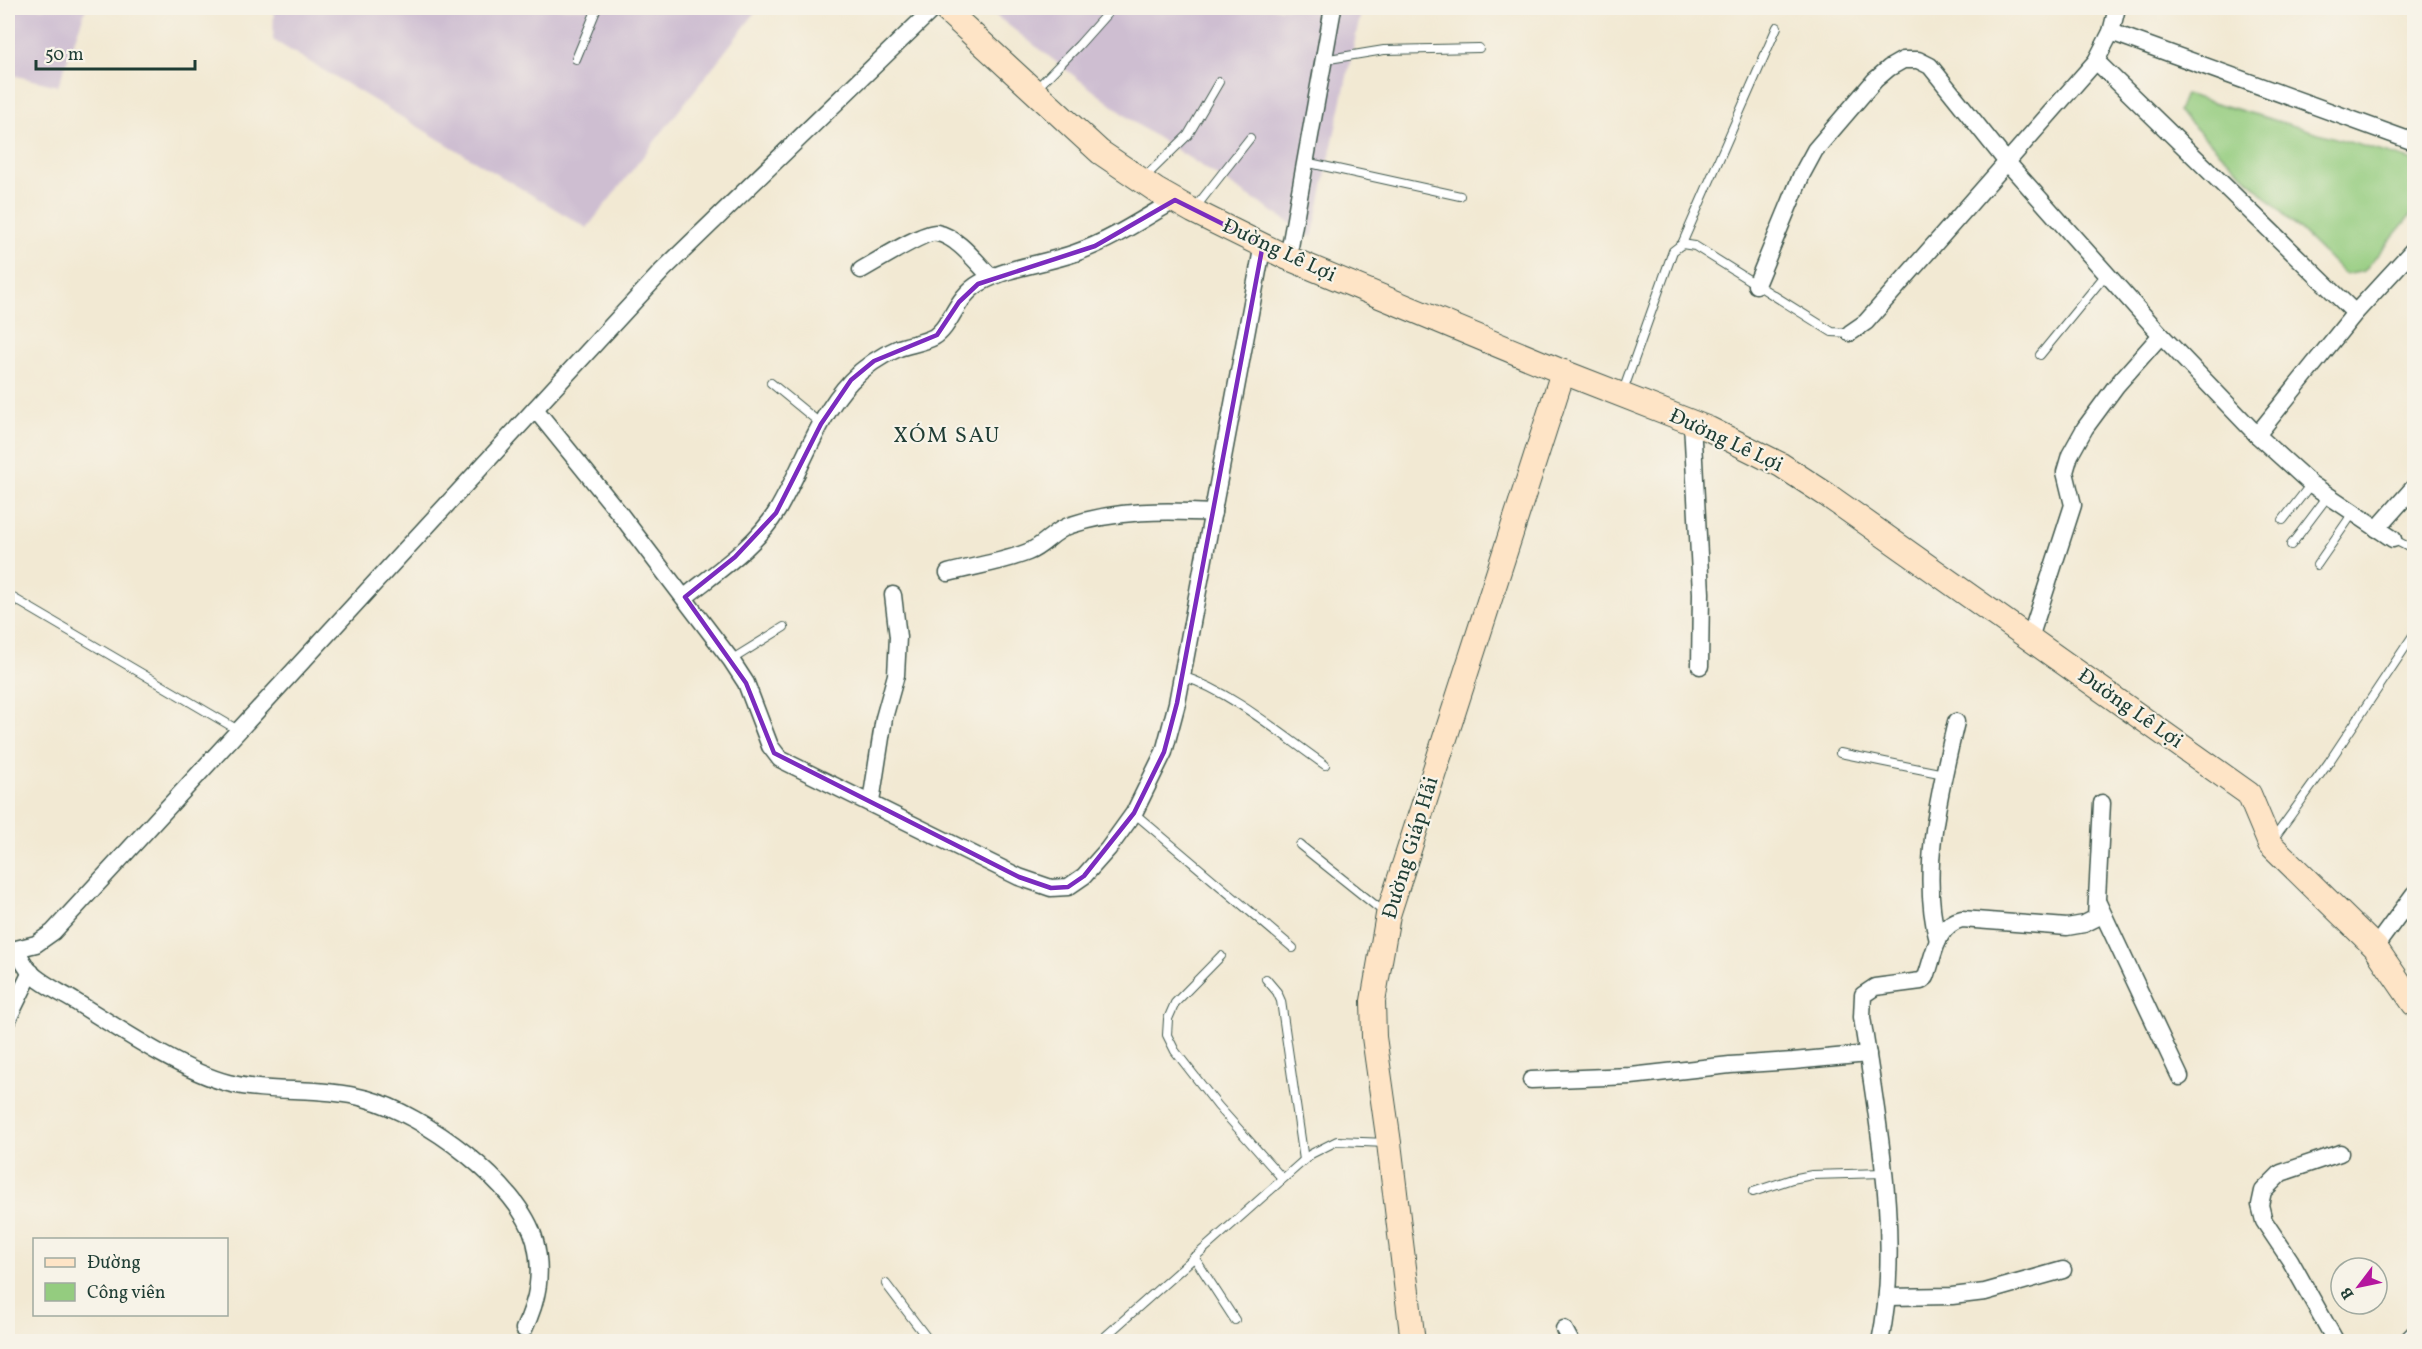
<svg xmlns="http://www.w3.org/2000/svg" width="2422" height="1349" viewBox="0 0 2422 1349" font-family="Vollkorn,serif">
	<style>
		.industrial { fill: #cebed1 }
		.green { fill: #94cc7f; stroke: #5a845a; stroke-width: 1.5 }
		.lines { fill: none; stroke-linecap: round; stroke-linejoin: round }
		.lane-casing { stroke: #3f574c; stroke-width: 10 }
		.street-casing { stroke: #3f574c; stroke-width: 19 }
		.secondary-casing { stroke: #3f574c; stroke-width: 26 }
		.lane { stroke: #fff; stroke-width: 8 }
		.street { stroke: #fff; stroke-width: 16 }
		.secondary { stroke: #fee4c6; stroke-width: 24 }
		.marked { fill: none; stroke: #7b2cbf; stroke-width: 4.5; stroke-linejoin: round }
		.labels { text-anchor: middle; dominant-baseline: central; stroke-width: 4.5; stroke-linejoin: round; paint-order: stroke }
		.street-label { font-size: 21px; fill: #1f3d34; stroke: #f7f3e8 }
		.neighbourhood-label { font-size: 22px; letter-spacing: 1.5px; fill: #1f3d34; stroke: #f7f3e8 }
	</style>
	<rect width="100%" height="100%" fill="#f7f3e8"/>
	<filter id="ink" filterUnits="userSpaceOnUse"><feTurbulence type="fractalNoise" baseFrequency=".0167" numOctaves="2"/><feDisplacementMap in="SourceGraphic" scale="12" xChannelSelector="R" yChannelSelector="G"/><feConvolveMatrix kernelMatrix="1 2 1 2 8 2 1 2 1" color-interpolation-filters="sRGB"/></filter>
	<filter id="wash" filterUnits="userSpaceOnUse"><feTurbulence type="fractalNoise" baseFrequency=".008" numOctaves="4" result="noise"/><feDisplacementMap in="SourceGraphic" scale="24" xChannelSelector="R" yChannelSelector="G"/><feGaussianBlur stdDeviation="1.35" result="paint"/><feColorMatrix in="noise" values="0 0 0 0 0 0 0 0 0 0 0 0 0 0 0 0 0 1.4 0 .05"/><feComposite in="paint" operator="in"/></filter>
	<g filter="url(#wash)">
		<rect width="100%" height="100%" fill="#f2e9d3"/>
		<g class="industrial">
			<polygon points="8,8 86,8 58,86 8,74"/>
			<polygon points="274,8 759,8 587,228 273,40"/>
			<polygon points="986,8 1362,8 1312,237 1138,125"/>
		</g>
		<polygon class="green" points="2185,94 2414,161 2414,211 2364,271 2346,275 2178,111"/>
	</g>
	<g filter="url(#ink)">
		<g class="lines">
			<defs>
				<g id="lane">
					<polyline points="576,59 597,8"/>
					<polyline points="1323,60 1384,50 1479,48"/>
					<polyline points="1035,90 1079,45 1112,8"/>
					<polyline points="1305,162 1460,196"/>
					<polyline points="1144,178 1188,135 1219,82"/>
					<polyline points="1195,208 1250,138"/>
					<polyline points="1682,244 1695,246 1832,332 1850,333"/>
					<polyline points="2040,355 2107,273"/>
					<polyline points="771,383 821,424"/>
					<polyline points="1622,394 1673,251 1682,244 1777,27"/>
					<polyline points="2283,520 2311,484"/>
					<polyline points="2393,539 2414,550"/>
					<polyline points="2291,545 2328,496"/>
					<polyline points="2317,565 2353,513"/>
					<polyline points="8,595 238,730"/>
					<polyline points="731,660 784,627"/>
					<path d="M1182,676C1232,692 1282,735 1325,765"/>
					<polyline points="1840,753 1944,774"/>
					<polyline points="1134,813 1293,948"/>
					<polyline points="2272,841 2329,762 2414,634"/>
					<polyline points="1300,845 1385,913"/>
					<polyline points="1221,956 1175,1003 1168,1019 1167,1035 1175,1051 1218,1106 1282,1178"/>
					<polyline points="1266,979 1277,992 1281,1001 1304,1160"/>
					<polyline points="1753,1192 1792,1179 1812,1175 1884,1173"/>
					<polyline points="1194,1257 1235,1320"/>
					<polyline points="886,1284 930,1342"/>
					<polyline points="1099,1342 1311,1154 1337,1141 1387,1143"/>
				</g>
				<g id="street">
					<polyline points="2111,32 2414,142"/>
					<polyline points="2096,61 2355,313"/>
					<polyline points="1288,258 1333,8"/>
					<path d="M861,270C874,263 926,230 937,233C958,237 976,262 991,277"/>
					<polyline points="1756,285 1802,174 1815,150 1875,80 1889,68 1903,60 1918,60 1930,66 2006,161 2161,335 2257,435 2311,484 2393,539"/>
					<polyline points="1850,333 1866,322 2096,61 2111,32 2117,8"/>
					<polyline points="535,409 620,514 731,660 746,683 770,746 780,759 1019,877 1051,888 1068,887 1084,876 1108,849 1134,813 1164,752 1177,703 1263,244"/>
					<polyline points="1692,422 1701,593 1700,666"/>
					<polyline points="2257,435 2355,313 2414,249"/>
					<polyline points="2377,529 2414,487"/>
					<path d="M948,573C974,566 1003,562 1028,552C1044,546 1054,530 1071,525C1116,510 1166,510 1213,513"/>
					<path d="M685,597C716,572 756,546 777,511C802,469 817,417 851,381C864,367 882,355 899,348C910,344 923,343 934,337C952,326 955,297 980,283C1010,266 1044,264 1075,253C1110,241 1143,219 1175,200"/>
					<polyline points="2030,638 2073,505 2065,472 2070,455 2085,428 2116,386 2161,335"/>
					<polyline points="871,802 884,718 896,675 898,637 893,595"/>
					<polyline points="2098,903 2180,1077"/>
					<path d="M1938,941C1919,872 1940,790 1956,722"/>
					<polyline points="2375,947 2414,894"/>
					<path d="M16,950C21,957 25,967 31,973C43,985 62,993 76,1002C118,1028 182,1071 228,1083C272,1094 322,1086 367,1099C423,1114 520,1184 535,1241C543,1273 538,1300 524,1329"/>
					<polyline points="8,951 36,944 53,932 663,270 934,8"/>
					<polyline points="8,1019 31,972"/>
					<polyline points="1531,1080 1631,1076 1730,1065 1793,1061 1868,1054"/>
					<polyline points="1887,1297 1952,1296 1985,1292 2063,1270"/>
					<polyline points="1564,1329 1571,1342"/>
					<path d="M1880,1342C1902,1240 1877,1119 1862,1017L1863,995L1875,987L1921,981L1926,977C1934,956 1936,925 1962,919L2067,927L2084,924L2096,918L2102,803"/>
					<polyline points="2336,1342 2290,1260 2264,1221 2260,1205 2263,1191 2281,1173 2340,1153"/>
					<polyline points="2406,1342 2414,1334"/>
				</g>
				<g id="secondary">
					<polyline points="944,8 1100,152 1156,190 1193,211 1288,258 1563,372 1709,429 1781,465 1827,495 2249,794 2270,844 2375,947 2414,1004"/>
					<polyline points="1413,1342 1389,1143 1374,1037 1373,1001 1388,915 1563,372"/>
				</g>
			</defs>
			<use href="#lane" class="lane-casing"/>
			<use href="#street" class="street-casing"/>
			<use href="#secondary" class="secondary-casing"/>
			<use href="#lane" class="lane"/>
			<use href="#street" class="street"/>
			<use href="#secondary" class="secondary"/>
		</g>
	</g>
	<path class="marked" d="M1175,200L1263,244L1177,703L1164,752L1134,813L1084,876L1068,887L1051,888L1019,877L774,753L746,683L685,597L735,557L776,513L821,424L851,380L874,361L937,335L959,302L978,284L1095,246Z"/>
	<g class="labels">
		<g class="street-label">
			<text transform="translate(1279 251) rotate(25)">Đường Lê Lợi</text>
			<text transform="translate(1726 441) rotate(25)">Đường Lê Lợi</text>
			<text transform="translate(2130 709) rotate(35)">Đường Lê Lợi</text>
			<text transform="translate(1411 848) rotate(-73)">Đường Giáp Hải</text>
		</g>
		<g class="neighbourhood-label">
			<text x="947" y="436">XÓM SAU</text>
		</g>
	</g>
	<rect width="2422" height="1349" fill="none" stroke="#f7f3e8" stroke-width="30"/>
	<rect x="33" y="1238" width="195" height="78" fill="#f7f3e8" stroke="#a1aaa0" stroke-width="1.5"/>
	<rect x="45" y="1258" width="30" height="9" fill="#fee4c6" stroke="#a1aaa0" stroke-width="1.5"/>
	<text x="87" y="1268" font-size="18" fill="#1f3d34">Đường</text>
	<rect x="45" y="1283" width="30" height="18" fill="#94cc7f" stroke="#a1aaa0" stroke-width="1.5"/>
	<text x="87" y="1298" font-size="18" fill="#1f3d34">Công viên</text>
	<g transform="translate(2359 1286) rotate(238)"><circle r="28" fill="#f7f3e8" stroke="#a1aaa0" stroke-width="1.5"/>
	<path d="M0-4.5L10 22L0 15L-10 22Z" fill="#b5179e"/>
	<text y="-9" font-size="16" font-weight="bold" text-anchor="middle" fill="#1f3d34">B</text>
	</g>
	<path d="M36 60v9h159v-9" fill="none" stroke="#1f3d34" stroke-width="3"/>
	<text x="45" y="60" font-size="18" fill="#1f3d34" stroke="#f7f3e8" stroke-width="4.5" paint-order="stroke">50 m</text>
</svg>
